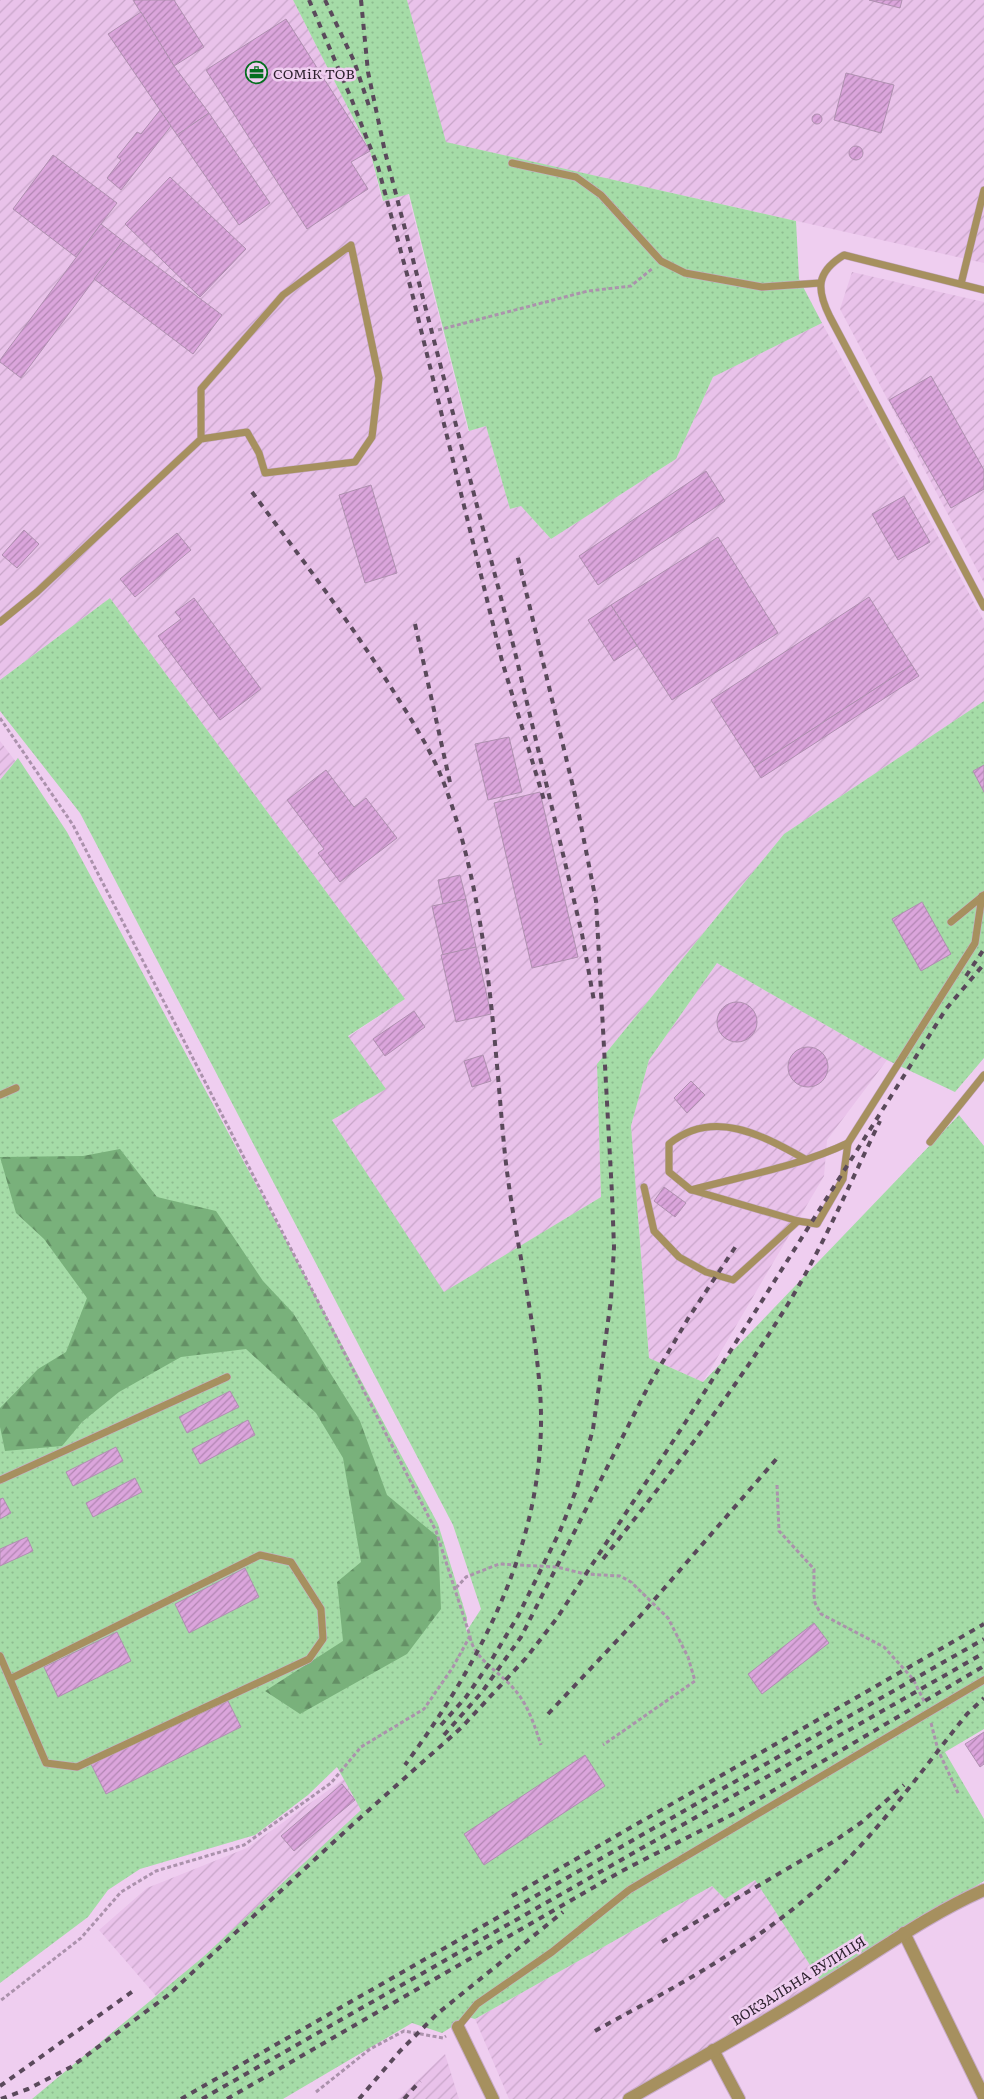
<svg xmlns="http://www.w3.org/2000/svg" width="984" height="2099" viewBox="0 0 984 2099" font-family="Literata,serif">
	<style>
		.industrial { fill: url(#industrial-furrows) }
		.grass { fill: url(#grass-dots) }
		.forest { fill: url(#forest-firs) }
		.building { fill: url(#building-hatch); stroke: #af90b0 }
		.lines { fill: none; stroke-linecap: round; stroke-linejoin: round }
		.lane-casing { stroke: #c8abc9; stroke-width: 8 }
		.street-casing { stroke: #c8abc9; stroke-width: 14 }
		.path { stroke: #ab92ac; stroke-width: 3; stroke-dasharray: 4 2.5; stroke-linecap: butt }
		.lane { stroke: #a6905f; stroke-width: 7 }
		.street { stroke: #a6905f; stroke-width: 12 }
		.rail { stroke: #5a495b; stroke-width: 4; stroke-dasharray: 6 6; stroke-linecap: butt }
		.labels { text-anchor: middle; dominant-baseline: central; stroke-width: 5; stroke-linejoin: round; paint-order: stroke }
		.poi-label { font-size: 14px; fill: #2d212e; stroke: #efcef0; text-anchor: start }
		.street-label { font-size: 14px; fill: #2d212e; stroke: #efcef0 }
	</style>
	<defs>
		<pattern id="industrial-furrows" width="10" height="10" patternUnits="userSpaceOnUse" patternTransform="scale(1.25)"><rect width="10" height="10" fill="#e9c2ea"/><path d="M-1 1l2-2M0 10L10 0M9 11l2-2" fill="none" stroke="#c8a6c9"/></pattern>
		<pattern id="grass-dots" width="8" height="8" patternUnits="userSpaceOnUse" patternTransform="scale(1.25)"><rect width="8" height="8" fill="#a5dca7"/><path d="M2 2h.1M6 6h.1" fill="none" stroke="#8ebc90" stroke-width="1.8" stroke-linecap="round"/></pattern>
		<pattern id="forest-firs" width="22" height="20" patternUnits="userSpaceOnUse" patternTransform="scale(1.25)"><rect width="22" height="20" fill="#79b17b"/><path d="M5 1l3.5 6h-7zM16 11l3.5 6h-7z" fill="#649065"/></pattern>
		<pattern id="building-hatch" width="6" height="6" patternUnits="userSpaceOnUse" patternTransform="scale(1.25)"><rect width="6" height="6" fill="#dba5dc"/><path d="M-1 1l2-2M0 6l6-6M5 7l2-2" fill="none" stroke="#b286b3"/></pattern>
	</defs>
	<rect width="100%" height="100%" fill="#efcef0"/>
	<g class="industrial">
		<polygon points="0,0 293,0 370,151 382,201 408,194 468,431 486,426 510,509 521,506 551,539 676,459 713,377 822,323 984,621 984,701 784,834 597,1064 601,1197 444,1293 332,1120 385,1089 348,1037 405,999 110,598 0,680"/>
		<polygon points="407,0 984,0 984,263 445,142"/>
		<polygon points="852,272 984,302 984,583 840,309"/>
		<polygon points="0,741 16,762 0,780"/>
		<polygon points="717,963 887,1060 827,1140 824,1176 703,1382 649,1358 631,1126 649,1060"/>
		<polygon points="344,1779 362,1810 203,1957 156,1996 99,1930 147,1888 247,1848"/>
		<polygon points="755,1880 821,1982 616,2099 509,2099 475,2019 712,1886 725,1899"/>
		<polygon points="445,2054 459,2099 398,2099"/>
	</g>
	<g class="grass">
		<polygon points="293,0 407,0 446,142 796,221 799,279 822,323 713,377 676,459 551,539 521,506 510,509 486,426 469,431 409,194 383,201 370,151"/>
		<polygon points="110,598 405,999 348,1036 386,1089 332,1120 444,1292 601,1197 597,1064 784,834 984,701 984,1058 955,1092 887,1060 717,963 649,1060 631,1126 649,1358 703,1382 959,1115 984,1146 984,1729 945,1752 984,1819 984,1881 821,1982 755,1880 725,1899 712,1886 475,2019 468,2017 442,2033 412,2023 283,2099 32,2099 203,1957 361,1810 337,1767 308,1795 255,1835 140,1869 108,1890 88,1917 0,1983 0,780 18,758 67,832 438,1524 467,1618 466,1632 481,1609 453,1525 80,813 0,711 0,680"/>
	</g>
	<polygon class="forest" points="120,1149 157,1197 216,1211 263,1281 293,1313 360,1421 387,1495 438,1537 441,1609 407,1654 300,1714 265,1691 343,1641 337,1582 361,1562 343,1458 316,1413 246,1349 181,1357 119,1392 82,1422 62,1446 5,1451 0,1427 0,1408 38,1369 66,1352 87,1298 44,1239 16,1213 0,1157 83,1156"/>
	<g class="building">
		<polygon points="133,0 174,0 204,47 174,66"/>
		<polygon points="869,0 902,0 900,8"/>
		<polygon points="141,12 174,66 209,113 177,135 108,34"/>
		<polygon points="286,19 370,151 351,162 368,189 307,229 206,70"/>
		<polygon points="846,73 894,85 881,133 834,120"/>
		<polygon points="160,110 171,126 121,190 107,178 121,160 117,157 137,132 141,134"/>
		<polygon points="209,113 270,203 239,225 177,135"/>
		<circle cx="817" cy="119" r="5"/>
		<circle cx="856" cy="153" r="7"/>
		<polygon points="53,155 117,203 76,257 13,209"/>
		<polygon points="170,177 246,249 200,297 125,224"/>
		<polygon points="101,224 123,241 21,378 0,362 0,360"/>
		<polygon points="123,241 222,315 193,354 94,279"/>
		<polygon points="931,376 984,470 984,489 951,508 889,400"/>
		<polygon points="706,471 725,501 598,585 579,556"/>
		<polygon points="371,485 397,573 365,583 339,495"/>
		<polygon points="904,496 930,542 898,560 872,514"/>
		<polygon points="24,530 39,544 17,568 2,555"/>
		<polygon points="177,533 191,550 135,597 120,579"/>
		<polygon points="718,537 778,633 672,700 611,605"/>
		<polygon points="869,597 912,665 754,767 711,700"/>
		<polygon points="194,598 261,689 220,720 158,636 181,619 175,612"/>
		<polygon points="611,605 637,646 614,661 588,620"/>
		<polygon points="912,665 919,676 761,778 754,767"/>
		<polygon points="509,737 522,792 488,800 475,744"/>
		<polygon points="984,765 984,792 973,771"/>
		<polygon points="326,770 354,807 366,798 397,838 340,882 318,853 324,849 287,800"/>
		<polygon points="540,792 578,957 532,968 494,803"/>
		<polygon points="460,875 466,899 443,904 438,880"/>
		<polygon points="466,899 476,947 443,955 432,906"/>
		<polygon points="922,902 951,954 921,971 892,919"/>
		<polygon points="476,947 491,1014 456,1022 441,955"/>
		<circle cx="737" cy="1022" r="20"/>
		<polygon points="414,1011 425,1027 385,1056 373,1039"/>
		<circle cx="808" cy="1067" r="20"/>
		<polygon points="483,1055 491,1081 472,1087 464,1061"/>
		<polygon points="691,1081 705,1095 687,1113 674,1098"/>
		<polygon points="664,1187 686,1203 675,1217 654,1201"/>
		<polygon points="230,1391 239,1407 187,1433 179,1417"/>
		<polygon points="248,1420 255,1435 200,1464 192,1449"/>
		<polygon points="116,1447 123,1461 73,1486 66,1472"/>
		<polygon points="135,1478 142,1492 93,1517 86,1503"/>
		<polygon points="3,1498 11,1513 0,1519 0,1499"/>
		<polygon points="27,1537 33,1551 0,1566 0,1549"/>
		<polygon points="245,1568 259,1597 189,1633 175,1604"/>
		<polygon points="814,1623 829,1643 762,1694 748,1674"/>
		<polygon points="117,1632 131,1661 58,1697 44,1667"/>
		<polygon points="228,1701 241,1727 106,1794 91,1764"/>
		<polygon points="984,1732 984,1764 980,1767 965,1744"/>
		<polygon points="585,1755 605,1786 484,1865 464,1834"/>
		<polygon points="342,1784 355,1800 294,1851 281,1836"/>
	</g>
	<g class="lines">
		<defs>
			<g id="lane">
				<polyline points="512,163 576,177 601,195 661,261 685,273 762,287 820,283"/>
				<polyline points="961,284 984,190"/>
				<path d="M984,290L844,255C816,272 816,289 830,317L984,607"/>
				<polyline points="0,622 37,592 201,439 247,432 259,453 265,473 355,462 372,437 379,378 351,245 283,295 201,389 201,439"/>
				<polyline points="951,922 984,895"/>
				<polyline points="0,1095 16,1088"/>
				<polyline points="930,1142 984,1075"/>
				<path d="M805,1159C762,1135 713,1108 669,1144V1172L691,1190C743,1176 800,1166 848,1143L975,943L982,896"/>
				<polyline points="644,1187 654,1231 679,1257 706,1272 733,1280 798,1221 817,1224 843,1179 848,1143"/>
				<polyline points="692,1190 798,1221"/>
				<polyline points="0,1480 227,1377"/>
				<polyline points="0,1656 46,1763 77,1767 309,1659 323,1639 321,1609 291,1562 260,1555 10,1679"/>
				<polyline points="458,2027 477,2004 552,1952 629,1890 984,1680"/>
			</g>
			<g id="street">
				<polyline points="904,1933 984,2097"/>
				<polyline points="458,2027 493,2099"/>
				<polyline points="713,2050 739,2099"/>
				<path d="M629,2099C696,2060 765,2023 830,1981C882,1949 928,1915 984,1890"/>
			</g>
		</defs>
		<use href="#lane" class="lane-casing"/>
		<use href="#street" class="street-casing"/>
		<g class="path">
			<polyline points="438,330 588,291 631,286 653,268"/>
			<polyline points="0,718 73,825 436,1531 470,1636 453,1667 424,1709 361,1747 331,1783 244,1845 156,1871 121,1892 81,1938 0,2001"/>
			<polyline points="777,1485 779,1531 814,1569 814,1595 815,1603 821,1614 884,1647 913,1679 925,1703"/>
			<polyline points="456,1588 466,1577 499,1564 557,1567 585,1574 620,1576 631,1582 668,1618 688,1657 695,1681 603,1745"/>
			<path d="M470,1637C474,1659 500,1672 514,1689C528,1704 535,1727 541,1745"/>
			<polyline points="931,1723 938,1750 959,1795"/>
			<polyline points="316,2092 370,2049 404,2031 443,2038 446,2036"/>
		</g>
		<use href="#lane" class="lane"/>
		<use href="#street" class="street"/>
		<g class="rail">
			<polyline points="309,0 351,98 378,167 411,289 502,661 544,800"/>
			<polyline points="325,0 354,61 369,106"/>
			<polyline points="361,0 368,72 385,152 514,648 582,934 594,1001"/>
			<path d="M252,492C300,557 349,620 392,689C411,719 432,751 445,786C487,899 493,1026 504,1145C512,1228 534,1309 540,1391C550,1531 485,1656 405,1765"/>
			<polyline points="415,624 451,787"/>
			<polyline points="966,976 984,949"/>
			<path d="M603,1559C668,1477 733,1393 788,1304C824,1245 850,1183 880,1121"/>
			<polyline points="548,1714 641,1615 779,1456"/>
			<polyline points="441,1725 466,1697 489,1664 518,1616 560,1531 577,1488 593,1429 611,1300 614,1247 612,1194 596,901 575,795 517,554"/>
			<polyline points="444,1735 482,1692 521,1637 649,1385 689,1317 736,1246"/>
			<polyline points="512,1896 984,1624"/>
			<polyline points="662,1942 833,1842 862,1822 904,1785"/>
			<path d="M595,2031C680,1984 768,1939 838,1869C886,1822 925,1766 967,1714L984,1698"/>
			<polyline points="0,2086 136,1989"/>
			<polyline points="1,2099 28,2089 71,2067 167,1996 351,1826 462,1727 526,1658 557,1618 685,1423 946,1009 984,964"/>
			<polyline points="181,2099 984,1639"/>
			<polyline points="202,2099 984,1653"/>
			<polyline points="227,2099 620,1872 735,1813 984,1666"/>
			<polyline points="359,2099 400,2051 437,2014 563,1912"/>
			<polyline points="404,2099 420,2081"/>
		</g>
	</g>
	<defs>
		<symbol id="office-ring" viewBox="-11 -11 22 22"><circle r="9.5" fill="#efcef0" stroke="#046e1e" stroke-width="1.5"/><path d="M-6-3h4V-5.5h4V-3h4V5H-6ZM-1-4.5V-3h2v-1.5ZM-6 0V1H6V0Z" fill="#046e1e"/></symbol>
	</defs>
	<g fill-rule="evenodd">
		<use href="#office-ring" x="244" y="60" width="25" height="25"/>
	</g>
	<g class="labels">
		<g class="poi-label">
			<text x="273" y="73">СОМіК ТОВ</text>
		</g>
		<g class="street-label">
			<text transform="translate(798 1980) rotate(-32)">ВОКЗАЛЬНА ВУЛИЦЯ</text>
		</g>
	</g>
</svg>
